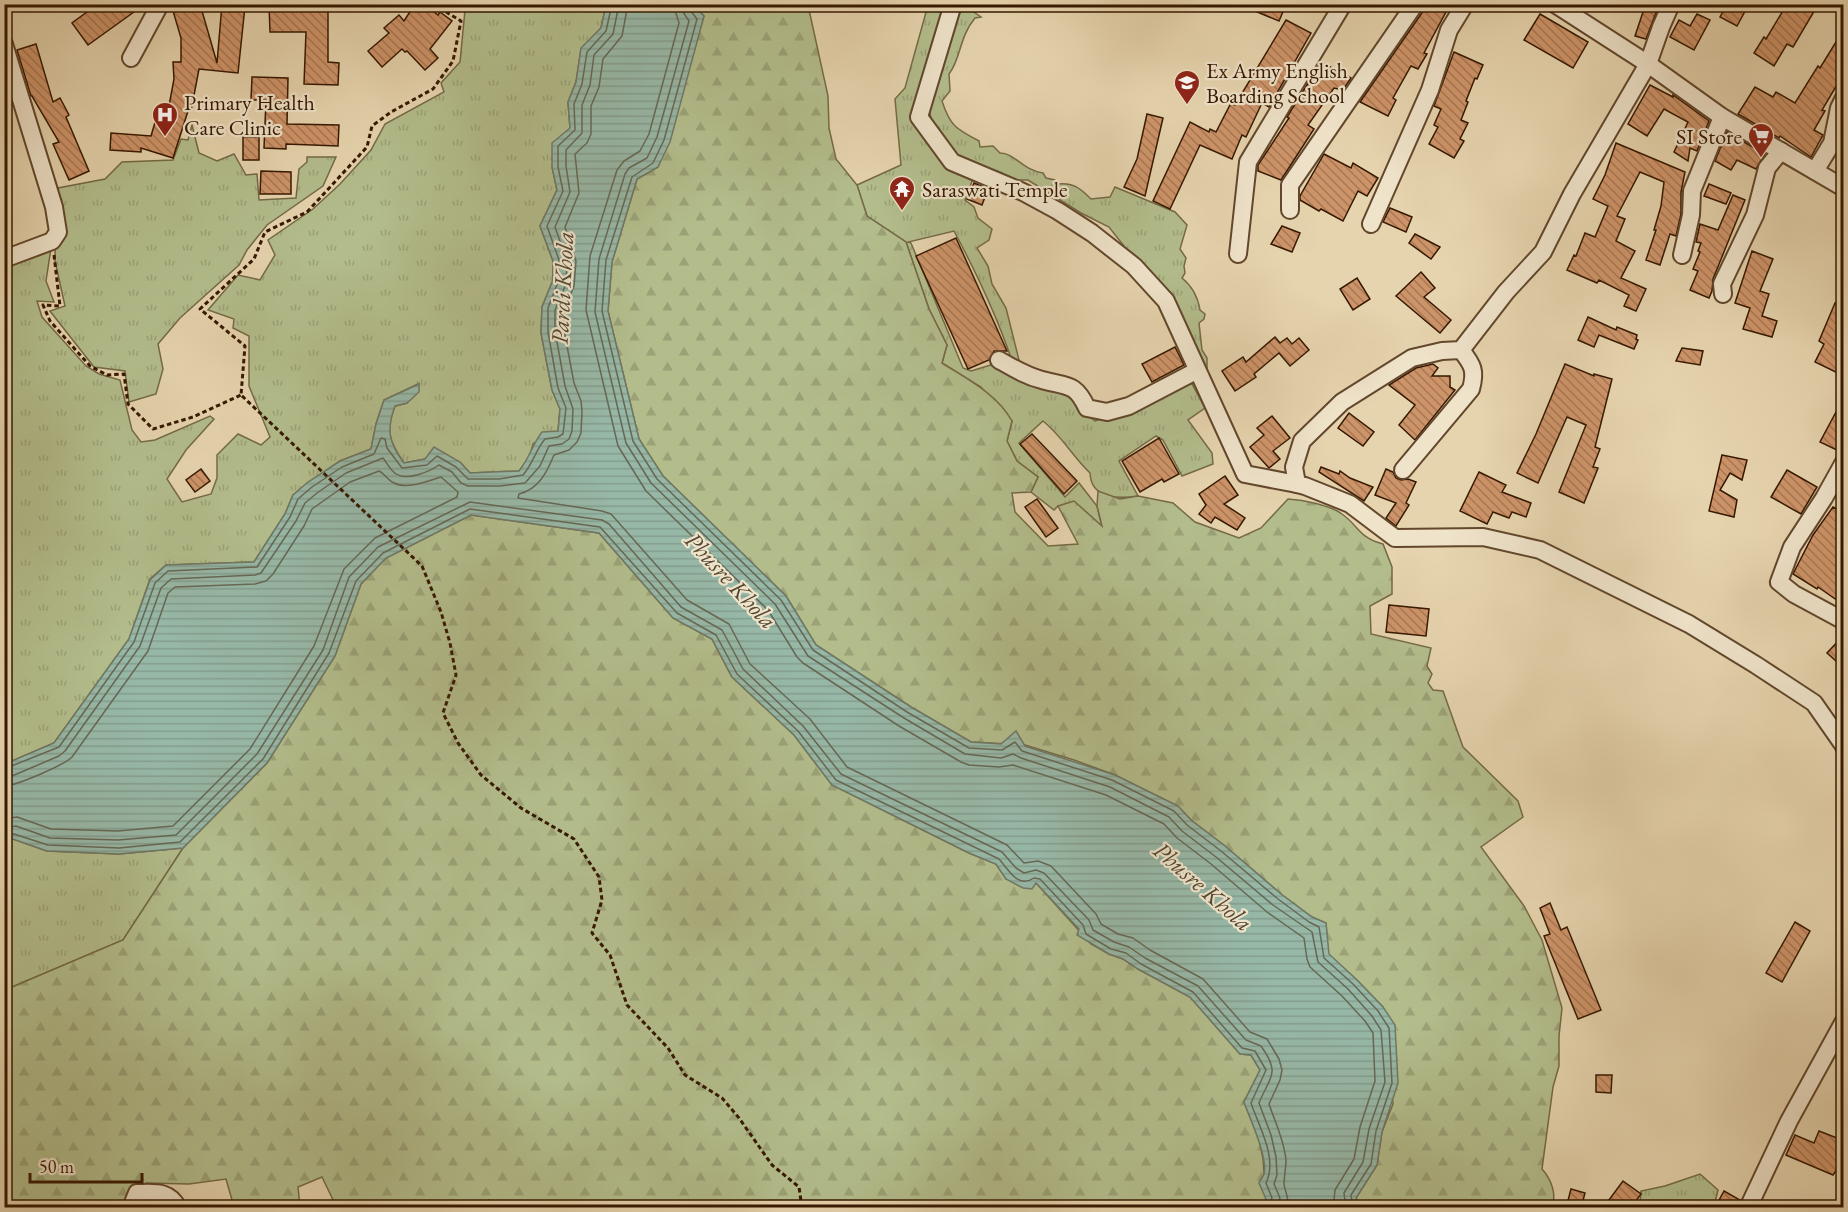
<svg xmlns="http://www.w3.org/2000/svg" width="1848" height="1212" viewBox="0 0 1848 1212" font-family="'EB Garamond',serif">
	<style>
		.grass { fill: url(#grass-tufts); stroke: #746a46; stroke-width: 1.5 }
		.forest { fill: url(#forest-firs); stroke: #746a46; stroke-width: 1.5 }
		.water { fill: url(#water-rules); stroke: #707865; stroke-width: 1.5 }
		.lines { fill: none; stroke-linecap: round; stroke-linejoin: round }
		.shore { stroke: #666854; stroke-width: 1.5 }
		.building { fill: url(#building-back-hatch); stroke: #361801; stroke-width: 1.5 }
		.minor-casing { stroke: #62472c; stroke-width: 20 }
		.path { stroke: #361801; stroke-width: 3; stroke-dasharray: 4.5 3; stroke-linecap: butt }
		.minor { stroke: #efe3ca; stroke-width: 16 }
		.labels { text-anchor: middle; dominant-baseline: central; stroke-width: 4.5; stroke-linejoin: round; paint-order: stroke }
		.poi-label { font-size: 22px; fill: #361801; stroke: #efe3ca; text-anchor: start }
		.water-label { font-size: 24px; font-style: italic; fill: #534833; stroke: #efe3ca }
	</style>
	<defs>
		<pattern id="grass-tufts" width="24" height="20" patternUnits="userSpaceOnUse" patternTransform="scale(1.5)"><rect width="24" height="20" fill="#b3bd8c"/><path d="M3 7l-1-3M5 7V3M7 7l1-3M15 17l-1-3M17 17v-4M19 17l1-3" fill="none" stroke="#9ba277"/></pattern>
		<pattern id="forest-firs" width="22" height="20" patternUnits="userSpaceOnUse" patternTransform="scale(1.5)"><rect width="22" height="20" fill="#b3bd8c"/><path d="M5 1l3.5 6h-7zM16 11l3.5 6h-7z" fill="#9ba277"/></pattern>
		<pattern id="water-rules" width="6" height="5" patternUnits="userSpaceOnUse" patternTransform="scale(1.5)"><rect width="6" height="5" fill="#97b8a7"/><path d="M0 2.5h6" fill="none" stroke="#839d8e"/></pattern>
		<pattern id="building-back-hatch" width="6" height="6" patternUnits="userSpaceOnUse" patternTransform="scale(1.5)"><rect width="6" height="6" fill="#ce9469"/><path d="M-1 5l2 2M0 0l6 6M5-1l2 2" fill="none" stroke="#a87854"/></pattern>
	</defs>
	<rect width="100%" height="100%" fill="#e6d4ae"/>
	<filter id="stains"><feTurbulence type="fractalNoise" baseFrequency=".00333" numOctaves="4"/><feColorMatrix values="0 0 0 0 .2 0 0 0 0 .09 0 0 0 0 .02 0 0 0 .5 -.17"/></filter>
	<radialGradient id="worn" r=".72"><stop offset=".6" stop-color="#630" stop-opacity="0"/><stop offset="1" stop-color="#630" stop-opacity=".3"/></radialGradient>
	<g class="grass">
		<path d="M524,4L606,5L601,28L581,49L576,82L568,102L570,128L552,167L557,190L540,226L553,261V280L542,307L541,333L552,390L560,409L558,431L533,444L529,458L519,471L470,473L460,462L425,459L404,463C389,441 385,431 395,406L407,403L418,384L384,400L376,424L371,449L340,461L293,495L285,514L254,562L166,565L150,579L129,639L54,743L5,764L4,540L8,530L4,526L5,267L51,248L46,281L54,302L37,301L42,317L86,366L99,374L120,380L132,430L141,442L155,440L210,416L214,419L186,450L167,479L182,502L211,494L217,478V455L238,434L261,445L270,437L249,386V336L233,328L234,319L208,310L238,275L260,280L275,255L268,240L313,209L340,184L371,150L385,124L444,92L441,83L460,62L465,10Z"/>
		<path d="M928,5H950L916,110L974,176L965,200L974,207L978,218L992,229L989,240L977,248L988,266L992,284L1006,308L1020,364L1011,358C996,314 976,272 954,231L908,242L911,243L963,368L971,371L997,363L1068,389L1084,412L1095,421L1137,406L1182,384H1192L1205,408L1188,420L1212,453L1213,464L1182,476L1163,440L1156,436L1119,461L1138,496C1118,499 1091,499 1090,473C1073,457 1062,436 1043,421L1019,443L1065,497L1079,483L1097,506L1102,527L1058,506L1054,510L1031,492L1038,477L1017,461L1007,441L1012,421L981,387L942,363L947,345L929,309L906,242L867,216L857,185L901,165L895,99L905,88Z"/>
		<path d="M959,5H972L971,10L981,17L975,18C959,37 961,59 949,74L950,91L942,101C950,126 956,129 979,141L980,147L993,146L1000,153C1015,153 1022,170 1043,173L1046,178L1055,180L1057,184C1073,182 1080,188 1091,199L1110,197L1115,187L1175,212L1187,225L1180,249L1186,258L1184,266L1185,273L1182,278C1192,286 1198,298 1200,310L1205,314L1204,319L1199,323L1202,350L1207,358V383L1131,255L1109,227L1081,213L1028,180H1008L962,163L936,135L930,114V91Z"/>
		<polygon points="192,125 199,153 217,161 234,154 246,175 257,174 259,200 296,198 299,169 307,162 307,157 336,157 323,186 267,225 247,250 239,265 180,318 158,344 163,369 156,394 129,402 125,371 94,367 50,311 65,306 55,261 56,198 58,188 105,179 122,162 173,160 181,139 188,140"/>
		<polygon points="13,839 47,851 119,854 183,848 123,940 5,990 4,843"/>
		<polygon points="1700,1174 1718,1190 1715,1202 1723,1207 1652,1208 1640,1204 1641,1191 1665,1186"/>
	</g>
	<g class="forest">
		<path d="M693,5H808L828,96L829,128L836,159L857,185L867,216L906,242L929,309L947,345L942,363C967,379 997,394 1012,421L1007,441L1017,461L1038,477L1031,492L1012,493L1015,512L1048,546L1078,544L1058,506L1074,501L1102,526L1097,506L1098,491L1120,499L1138,496L1173,503L1195,522L1239,538L1261,528L1288,499C1303,500 1330,505 1342,514C1359,526 1359,538 1383,544L1392,567V594L1370,606L1371,634L1431,648L1427,666L1432,674L1428,683L1433,690L1443,691L1463,747L1518,801L1523,817L1481,847L1524,906L1542,940L1562,1008L1559,1036V1066L1553,1087L1542,1169C1551,1179 1557,1194 1552,1207H1360L1356,1198L1377,1165L1382,1132L1393,1104L1383,1007L1357,980L1328,954L1326,923L1312,917L1281,894L1225,846L1191,820L1178,806L1115,775L1074,760L1025,745L971,742L911,707L816,645L786,596L663,476L639,439L608,311L612,262L637,179L658,167L704,16Z"/>
		<polygon points="471,515 599,533 673,618 712,639 732,677 794,735 832,785 969,853 996,864 1006,879 1036,883 1091,944 1109,954 1123,959 1138,969 1190,997 1240,1054 1251,1055 1260,1070 1244,1102 1259,1139 1263,1159 1266,1199 1259,1207 499,1208 489,1200 472,1208 337,1208 322,1177 298,1187 300,1207 234,1207 226,1179 189,1184 146,1183 123,1205 117,1207 5,1208 5,990 123,940 183,848 267,763 335,656 361,584 386,558"/>
	</g>
	<path class="water" d="M606,5H693L704,16L670,142L658,167L637,179L612,262L608,311L639,439L663,476L786,596L816,645L911,707L971,742L1001,744L1016,731L1025,746L1115,775L1178,806L1191,820L1225,846L1281,894L1312,917L1326,923L1329,954L1357,980L1383,1007L1395,1025L1398,1083L1382,1132L1377,1165L1356,1198L1360,1207H1259L1266,1199L1259,1183C1260,1180 1263,1177 1264,1174C1268,1157 1250,1119 1244,1102L1260,1070L1251,1055L1240,1054L1190,997L1138,969L1123,959L1109,954L1077,935L1079,929L1036,883L1032,889L1023,888L1006,879L996,864L969,853L832,785L794,735L732,677L712,639L673,618L599,533L471,515L386,558L361,584L335,656L267,763L183,848L119,854L47,851L13,839L5,843V764L54,743L129,639L150,580L166,565L254,562L285,514L293,495L308,482L340,461L371,449L376,424L384,400L419,384V392L407,403L395,406C386,430 389,443 404,463L425,459L434,447L460,462L470,473L519,471C529,459 532,445 542,432L558,431L560,409L552,390L541,333L542,307L553,280V261L540,226L557,190L552,167V143L570,128L568,102L576,82L581,48L601,28Z"/>
	<g class="lines">
		<g class="shore">
			<path d="M628,4L622,36L603,59L599,87L591,106V134L587,143L575,154L579,193L565,227L576,261L574,286L564,311V330L574,383L581,401L582,411L581,433L577,442L569,450L554,455C547,472 539,489 519,494L518,498L602,511L611,514L687,600L729,624L750,664L810,719L847,767L1007,845L1024,863L1038,861L1051,866L1096,914L1101,924L1118,934L1133,938L1150,950L1203,979L1250,1032L1267,1039L1279,1059L1282,1070L1280,1080L1269,1104C1275,1122 1284,1140 1286,1160C1286,1168 1284,1177 1284,1184C1285,1194 1290,1196 1287,1208"/>
			<polyline points="673,4 679,23 649,134 640,151 624,161 617,170 590,256 586,310 618,446 646,491 768,610 797,657 803,663 899,726 961,762 969,765 999,767 1013,765 1106,795 1164,824 1177,838 1211,864 1267,912 1304,938 1307,959 1310,967 1342,996 1365,1021 1373,1033 1375,1081 1360,1127 1354,1159 1335,1190 1334,1200 1336,1208"/>
			<polyline points="682,4 683,12 689,21 657,137 647,158 629,168 625,174 599,259 595,312 626,443 651,483 775,604 808,656 904,718 965,754 1001,758 1013,754 1021,758 1110,787 1169,817 1182,831 1216,857 1273,905 1312,932 1318,962 1348,989 1372,1016 1381,1030 1385,1082 1369,1129 1363,1162 1344,1193 1346,1208"/>
			<polyline points="690,4 690,10 697,19 664,140 653,163 632,177 606,260 602,311 633,441 657,479 781,600 813,650 907,712 969,748 1002,750 1015,742 1022,751 1112,780 1174,811 1187,825 1221,851 1278,899 1309,922 1319,927 1324,958 1353,984 1378,1011 1389,1028 1392,1083 1376,1131 1371,1164 1351,1195 1353,1208"/>
			<path d="M4,769L59,747L134,642L155,583L168,571L257,567L290,517L298,499L312,487L342,467L374,454L381,438L385,439L387,448L402,468L427,465L437,456L456,467L468,479H499L523,475C534,462 535,451 545,439L558,437L563,434L566,408L558,388L548,332V308L558,282L559,260L547,226L563,191L558,167V146L575,130L574,104L582,84L587,52L606,31L612,4"/>
			<path d="M4,777L12,776L59,756L65,751L140,646L161,588L171,579L255,575L261,573L296,521L305,503L317,493L346,473L383,458C387,463 390,470 396,474C407,481 429,472 439,465L452,472L461,483L468,486H500L525,483L540,466L549,446L562,444L569,439L572,431L573,409L565,386L555,331V310L566,284L567,261L555,227L570,192L566,166V150L582,133V105L590,85L594,55L613,34L619,4"/>
			<path d="M4,786C16,786 64,765 72,757L148,651L168,593L175,587L255,584L266,581L273,574L304,526L312,509L350,482L379,471C384,473 387,480 394,483C407,490 428,481 441,477L458,492L457,497L375,538L344,569L314,646L250,749L173,826L118,831L51,829L17,817L4,819"/>
			<path d="M4,828L16,826L50,838L118,840L176,835L257,754L323,650L349,577L378,547L470,502L602,520L609,524L681,607L722,630L743,669L803,726L841,774L1002,852L1016,868L1024,873L1036,870L1044,873L1089,920L1093,930L1114,942L1129,947L1145,958L1198,986L1246,1040L1261,1046C1281,1074 1270,1076 1259,1103L1271,1135L1276,1157L1277,1175L1274,1184L1280,1198L1276,1208"/>
			<path d="M4,837L14,834L48,845L119,848L180,842L263,759L329,653L356,581L383,553L470,509L600,527L677,613L716,635L737,674L798,731L836,780L999,859C1009,870 1018,889 1034,878L1040,879L1083,925L1086,934L1111,949L1126,953L1141,964L1193,992L1242,1048L1255,1051L1266,1070L1251,1103C1259,1127 1278,1158 1266,1183L1272,1198L1267,1208"/>
		</g>
	</g>
	<g class="building">
		<polygon points="98,4 145,4 88,45 72,23"/>
		<polygon points="171,4 200,4 217,63 222,4 245,6 238,73 199,69 191,111 188,111 173,158 141,148 141,152 110,150 111,133 151,136 156,119 166,122 174,79 173,62 181,62 181,38"/>
		<polygon points="269,4 293,4 293,10 328,10 328,62 339,63 338,85 304,84 306,32 270,32"/>
		<polygon points="415,4 423,4 438,15 440,12 452,21 430,49 438,58 425,70 407,51 405,52 402,49 382,67 368,51 389,33 384,28 399,15 404,21"/>
		<polygon points="1238,4 1278,4 1285,7 1279,21"/>
		<polygon points="1425,4 1437,4 1447,10 1424,53 1427,54 1418,69 1411,66 1393,98 1396,100 1388,116 1360,102 1424,10"/>
		<polygon points="1727,4 1749,4 1737,26 1720,17"/>
		<polygon points="1787,4 1809,4 1816,8 1793,47 1787,44 1774,66 1754,53 1764,37 1766,39"/>
		<polygon points="1645,6 1657,10 1646,39 1635,36"/>
		<polygon points="1540,14 1588,42 1573,68 1524,40"/>
		<polygon points="1697,14 1710,20 1694,50 1670,37 1679,20 1690,26"/>
		<polygon points="1286,20 1311,33 1269,107 1262,103 1246,137 1242,135 1232,159 1200,145 1170,209 1153,201 1190,122 1209,132 1210,129 1216,132 1231,103 1235,105"/>
		<polygon points="1844,29 1844,73 1822,110 1825,111 1814,130 1823,135 1811,157 1780,136 1779,138 1738,114 1755,87 1773,97 1776,92 1795,103 1818,66 1820,68"/>
		<polygon points="36,44 53,102 60,98 69,115 66,117 89,171 69,180 53,144 59,142 32,96 31,96 17,50"/>
		<polygon points="1454,52 1483,65 1477,79 1475,78 1466,101 1468,102 1461,120 1468,123 1460,139 1464,141 1454,158 1429,144 1438,127 1434,125 1441,109 1434,106"/>
		<polygon points="1321,62 1351,78 1343,90 1334,88 1308,125 1314,129 1281,180 1258,171 1258,165 1289,118 1287,117"/>
		<polygon points="252,77 288,78 287,124 339,125 338,146 286,144 286,149 264,148 266,100 251,100"/>
		<polygon points="1650,85 1673,97 1673,95 1709,121 1697,151 1690,148 1688,161 1674,152 1688,122 1664,109 1647,136 1628,124"/>
		<polygon points="1147,114 1163,118 1145,196 1124,187 1137,159"/>
		<polygon points="1727,132 1765,154 1756,169 1737,160 1731,170 1715,161"/>
		<rect x="243" y="137" width="16" height="23"/>
		<polygon points="1616,143 1685,172 1681,192 1681,214 1676,236 1670,234 1660,265 1646,260 1656,230 1654,230 1661,206 1664,182 1640,172 1617,216 1625,219 1616,241 1635,251 1621,278 1646,289 1636,311 1624,306 1629,295 1599,280 1597,283 1567,270 1574,255 1576,256 1585,233 1595,237 1608,206 1593,199 1605,175"/>
		<polygon points="1324,154 1351,168 1353,163 1378,178 1367,196 1358,191 1343,221 1321,209 1319,211 1300,200 1300,196"/>
		<polygon points="261,171 291,172 291,194 260,194"/>
		<polygon points="974,183 988,189 982,205 967,199"/>
		<polygon points="1709,184 1731,193 1726,204 1704,196"/>
		<polygon points="1733,195 1745,200 1713,279 1712,291 1709,298 1690,290 1698,271 1693,269 1700,252 1698,251 1701,243 1696,242 1700,224 1718,230"/>
		<polygon points="1390,208 1412,217 1406,232 1383,222"/>
		<polygon points="1282,226 1300,233 1292,252 1271,244"/>
		<polygon points="1415,234 1440,247 1431,259 1409,243"/>
		<polygon points="956,238 1007,351 994,351 989,360 968,369 916,256"/>
		<polygon points="1752,251 1773,259 1760,291 1769,294 1762,316 1777,321 1772,337 1743,329 1750,308 1735,303"/>
		<polygon points="1421,272 1435,288 1424,297 1451,320 1440,333 1396,296"/>
		<polygon points="1357,278 1370,299 1353,310 1340,289"/>
		<polygon points="1835,303 1844,308 1844,376 1815,362 1824,344 1819,341"/>
		<polygon points="1588,317 1616,330 1617,327 1637,335 1636,339 1638,340 1634,349 1599,335 1594,347 1578,340"/>
		<polygon points="1275,337 1280,343 1287,338 1292,344 1299,338 1309,350 1290,366 1279,353 1254,374 1256,377 1235,391 1222,371 1243,357 1246,362"/>
		<polygon points="1175,347 1184,365 1152,382 1142,364"/>
		<polygon points="1682,348 1703,351 1700,365 1676,361"/>
		<polygon points="1433,364 1438,368 1432,376 1450,376 1450,387 1455,390 1415,440 1399,425 1415,405 1389,385 1416,368"/>
		<polygon points="1565,364 1594,376 1594,374 1612,379 1595,447 1600,449 1593,467 1598,468 1584,503 1559,492 1586,425 1567,417 1538,483 1517,473 1536,434"/>
		<polygon points="1844,397 1843,452 1841,452 1820,442"/>
		<polygon points="1349,413 1374,432 1363,446 1338,428"/>
		<polygon points="1272,416 1290,438 1273,451 1280,459 1269,468 1250,447 1264,435 1257,428"/>
		<polygon points="1032,434 1077,481 1064,494 1020,444"/>
		<polygon points="1159,438 1179,474 1164,482 1162,479 1140,492 1122,461"/>
		<polygon points="1722,455 1747,460 1742,480 1730,473 1720,490 1737,500 1734,517 1709,511"/>
		<polygon points="1321,467 1339,474 1340,471 1350,478 1373,487 1364,501 1319,472"/>
		<polygon points="201,469 210,481 195,492 186,480"/>
		<polygon points="1386,469 1393,472 1396,478 1401,480 1408,479 1416,482 1406,503 1409,505 1396,526 1386,518 1396,503 1375,495"/>
		<polygon points="1787,470 1817,487 1801,514 1771,497"/>
		<polygon points="1479,472 1506,485 1502,492 1531,503 1526,517 1512,512 1509,518 1493,512 1487,524 1460,511"/>
		<polygon points="1225,476 1238,495 1224,504 1245,518 1237,530 1215,517 1211,523 1199,514 1206,505 1199,494"/>
		<polygon points="1037,499 1058,528 1046,537 1025,507"/>
		<polygon points="1833,507 1844,513 1844,605 1818,587 1817,589 1793,574 1813,535"/>
		<polygon points="1389,605 1429,609 1426,636 1386,632"/>
		<polygon points="1844,635 1844,668 1827,653"/>
		<polygon points="1550,903 1561,930 1567,927 1601,1010 1578,1019 1544,936 1550,934 1540,908"/>
		<polygon points="1795,922 1810,931 1782,982 1766,973"/>
		<polygon points="1596,1075 1612,1075 1611,1093 1596,1092"/>
		<polygon points="1819,1131 1842,1140 1837,1153 1844,1159 1833,1175 1786,1155 1795,1135 1814,1143"/>
		<polygon points="1623,1181 1641,1194 1631,1208 1603,1208"/>
		<polygon points="1571,1189 1585,1193 1581,1208 1566,1208"/>
		<polygon points="1724,1191 1740,1200 1738,1208 1728,1208 1718,1202"/>
	</g>
	<g class="lines">
		<defs>
			<g id="minor">
				<polyline points="953,4 919,117 952,162 1023,192 1058,211 1092,233 1134,266 1166,301 1245,474 1297,484"/>
				<polyline points="1555,4 1648,64 1722,117 1844,188"/>
				<polyline points="1671,4 1661,27 1648,64 1572,194 1543,252 1506,292 1461,350 1442,351 1412,358 1342,402 1302,441 1294,467 1297,484 1305,486 1350,504 1395,538 1483,537 1540,550 1689,624 1756,665 1814,703 1844,746"/>
				<polyline points="4,44 54,207 58,232 52,241 4,259"/>
				<polyline points="131,58 158,8 158,4"/>
				<polyline points="1815,171 1832,143 1839,108 1844,98"/>
				<polyline points="1290,210 1290,185 1415,4"/>
				<polyline points="1371,224 1430,90 1449,30 1465,4"/>
				<polyline points="1238,254 1248,162 1343,4"/>
				<polyline points="1682,255 1691,215 1692,191 1722,117"/>
				<polyline points="1723,294 1722,284 1755,215 1767,168 1781,151"/>
				<path d="M999,360C1013,368 1026,376 1042,380C1067,387 1075,382 1087,408L1107,412L1129,406L1196,371"/>
				<polyline points="1844,462 1824,498 1792,547 1779,582 1794,594 1844,621"/>
				<path d="M1403,470L1471,389C1476,371 1473,365 1461,350"/>
				<path d="M131,1208L137,1193C154,1193 169,1190 178,1208"/>
				<polyline points="1748,1208 1789,1121 1844,1021"/>
			</g>
		</defs>
		<use href="#minor" class="minor-casing"/>
		<g class="path">
			<polyline points="433,4 461,21 453,61 433,89 391,112 372,126 367,147 307,212 265,232 254,259 200,309 245,346 241,395 422,566 441,612 450,643 456,675 443,713 458,743 481,775 521,808 574,839 599,877 602,900 592,933 610,955 627,1005 668,1048 685,1075 722,1098 739,1118 772,1165 799,1187 802,1208"/>
			<polyline points="54,255 60,306 43,305 50,321 90,366 107,375 124,374 128,404 153,429 193,417 241,395"/>
		</g>
		<use href="#minor" class="minor"/>
	</g>
	<defs>
		<symbol id="school-pin" viewBox="-11 -11 22 30"><path d="M0 17L-7.5 6A9.5 9.5 0 1 1 7.5 6Z" fill="#8f2418" stroke="#efe3ca"/><path d="M0-5L7-2L0 1L-7-2ZM-4 1L0 2.5L4 1V4Q0 6-4 4Z" fill="#fff"/></symbol>
		<symbol id="hospital-pin" viewBox="-11 -11 22 30"><path d="M0 17L-7.5 6A9.5 9.5 0 1 1 7.5 6Z" fill="#8f2418" stroke="#efe3ca"/><path d="M-5-5h3v3.5h4V-5h3V5h-3V1.5h-4V5h-3Z" fill="#fff"/></symbol>
		<symbol id="supermarket-pin" viewBox="-11 -11 22 30"><path d="M0 17L-7.5 6A9.5 9.5 0 1 1 7.5 6Z" fill="#8f2418" stroke="#efe3ca"/><path d="M-6-5.5h2.5l.6 2H6L4.5 2H-2.5L-4.4-4H-6ZM-1.5 3.2a1.3 1.3 0 1 0 .1 0ZM3 3.2a1.3 1.3 0 1 0 .1 0Z" fill="#fff"/></symbol>
		<symbol id="temple-pin" viewBox="-11 -11 22 30"><path d="M0 17L-7.5 6A9.5 9.5 0 1 1 7.5 6Z" fill="#8f2418" stroke="#efe3ca"/><path d="M0-6L5-2H3V0L6.5 2.5H4V6H1.5V3h-3V6H-4V2.5H-6.5L-3 0V-2H-5Z" fill="#fff"/></symbol>
	</defs>
	<g fill-rule="evenodd">
		<use href="#school-pin" x="1172" y="68" width="30" height="40"/>
		<use href="#hospital-pin" x="150" y="100" width="30" height="40"/>
		<use href="#supermarket-pin" x="1746" y="121" width="30" height="40"/>
		<use href="#temple-pin" x="887" y="174" width="30" height="40"/>
	</g>
	<g class="labels">
		<g class="poi-label">
			<text x="1206" y="70">Ex Army English<tspan x="1206" dy="25">Boarding School</tspan></text>
			<text x="184" y="102">Primary Health<tspan x="184" dy="25">Care Clinic</tspan></text>
			<text x="1742" y="136" text-anchor="end">SI Store</text>
			<text x="922" y="189">Saraswati Temple</text>
		</g>
		<g class="water-label">
			<text transform="translate(562 288) rotate(-87)">Pardi Khola</text>
			<text transform="translate(731 580) rotate(47)">Phusre Khola</text>
			<text transform="translate(1203 886) rotate(41)">Phusre Khola</text>
		</g>
	</g>
	<rect width="1848" height="1212" fill="none" stroke="#e6d4ae" stroke-width="24"/>
	<rect x="6" y="6" width="1836" height="1200" fill="none" stroke="#361801" stroke-width="3"/>
	<rect x="12" y="12" width="1824" height="1188" fill="none" stroke="#361801" stroke-width="1.5"/>
	<path d="M30 1173v9h112v-9" fill="none" stroke="#361801" stroke-width="3"/>
	<text x="39" y="1173" font-size="18" fill="#361801" stroke="#efe3ca" stroke-width="4.5" paint-order="stroke">50 m</text>
	<rect width="100%" height="100%" filter="url(#stains)"/>
	<rect width="100%" height="100%" fill="url(#worn)"/>
</svg>
